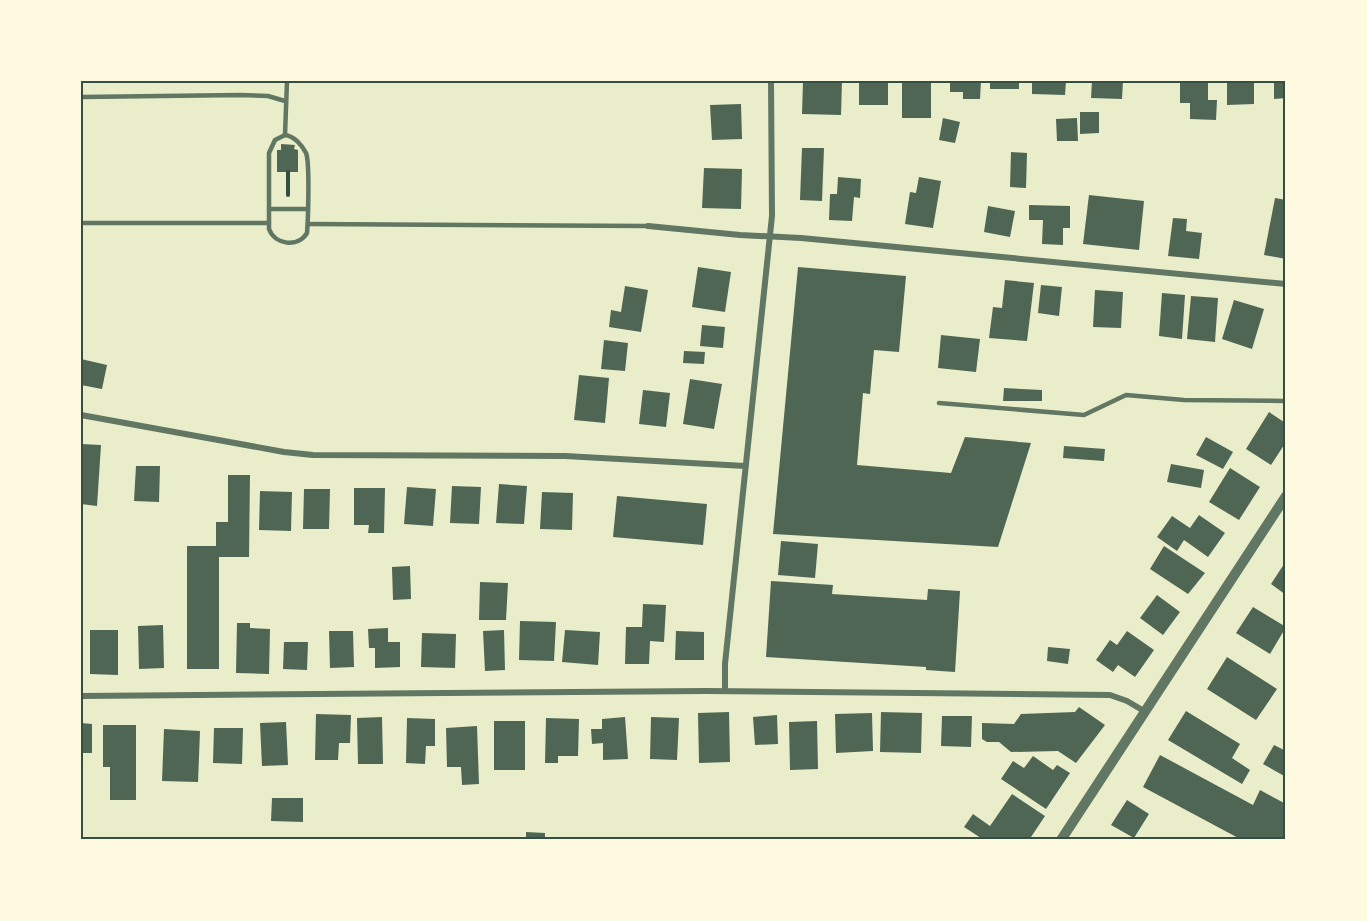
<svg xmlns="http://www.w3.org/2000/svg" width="1367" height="921" viewBox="0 0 1367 921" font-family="'PT Serif',serif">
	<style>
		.building { fill: #4f6655 }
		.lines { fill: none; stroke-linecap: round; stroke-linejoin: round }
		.path { stroke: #344e41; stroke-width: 4 }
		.service { stroke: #617663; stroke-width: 4.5 }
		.minor { stroke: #617663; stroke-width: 6 }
		.tertiary { stroke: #617663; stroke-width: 10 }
		.neatline { fill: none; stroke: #344e41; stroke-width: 2 }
	</style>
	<rect width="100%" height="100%" fill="#e9edc9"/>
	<g class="building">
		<polygon points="803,81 842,81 841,115 802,114"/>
		<rect x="859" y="81" width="29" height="24"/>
		<rect x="902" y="81" width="29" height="37"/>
		<polygon points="950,81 981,81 980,99 963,99 963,92 950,92"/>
		<rect x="990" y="81" width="29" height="8"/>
		<polygon points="1032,81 1066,81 1065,95 1032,94"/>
		<polygon points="1092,81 1123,81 1122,99 1091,98"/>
		<polygon points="1180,81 1208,81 1208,100 1217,100 1216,120 1190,119 1190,103 1180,103"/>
		<polygon points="1227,81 1254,81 1254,104 1227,105"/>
		<polygon points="1274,81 1286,81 1286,98 1274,99"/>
		<polygon points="741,104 742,139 712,140 710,105"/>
		<polygon points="1080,112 1099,112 1099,133 1080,134"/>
		<polygon points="943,118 960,122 955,143 939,140"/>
		<polygon points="1077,118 1078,141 1057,141 1056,119"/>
		<polygon points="281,144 295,145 294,149 298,150 298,172 277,172 277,150 281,150"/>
		<polygon points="802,148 824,148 822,201 800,200"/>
		<polygon points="1011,152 1027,153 1026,188 1010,187"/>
		<polygon points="704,168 742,169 741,209 702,208"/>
		<polygon points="838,177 861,179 860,198 854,197 852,221 829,220 830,194 837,194"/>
		<polygon points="919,177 941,181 933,228 905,224 910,192 916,193"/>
		<polygon points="1089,195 1144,201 1139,250 1083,244"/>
		<polygon points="1275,198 1286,200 1286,259 1264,255"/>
		<polygon points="1029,205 1070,206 1070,228 1063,228 1063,245 1042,244 1043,220 1029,220"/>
		<polygon points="988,206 1015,211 1010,237 984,232"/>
		<polygon points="1173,218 1187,219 1186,231 1202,233 1199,259 1168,256"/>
		<polygon points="698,267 731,272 725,312 692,307"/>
		<polygon points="798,267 906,276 899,352 874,350 870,394 863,393 857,465 951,473 965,437 1031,443 998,547 773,534"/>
		<polygon points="1005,280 1034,283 1027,341 989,338 993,307 1002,308"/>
		<polygon points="1041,285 1062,287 1059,316 1038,313"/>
		<polygon points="625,286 648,290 641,332 609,327 611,310 621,312"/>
		<polygon points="1095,290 1123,292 1121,328 1093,327"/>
		<polygon points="1162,293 1185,295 1182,339 1159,336"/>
		<polygon points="1191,296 1218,298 1215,342 1187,339"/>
		<polygon points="1234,300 1264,309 1252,349 1222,339"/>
		<polygon points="702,325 725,327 723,348 700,346"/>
		<polygon points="941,335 980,339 976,372 938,368"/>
		<polygon points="604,340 628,343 625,371 601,369"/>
		<polygon points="684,351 705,352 704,364 683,363"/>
		<polygon points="81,359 107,365 102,389 81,385"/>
		<polygon points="579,375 609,378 605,423 574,420"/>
		<polygon points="690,379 722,384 714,429 683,424"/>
		<polygon points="1004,388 1042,390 1042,401 1003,401"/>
		<polygon points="643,390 670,393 666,427 639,424"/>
		<polygon points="1269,412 1284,422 1286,418 1286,442 1271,465 1246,449"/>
		<polygon points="1206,437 1233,452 1223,469 1196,455"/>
		<polygon points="81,444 101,445 97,506 81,504"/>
		<polygon points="1064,446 1105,449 1104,461 1063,458"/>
		<polygon points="1171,464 1204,470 1201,488 1167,482"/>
		<polygon points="136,466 160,466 159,502 134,501"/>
		<polygon points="1230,468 1260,487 1239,520 1209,502"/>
		<polygon points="228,475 250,475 249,557 219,557 219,669 187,669 187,546 216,546 216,522 228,522"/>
		<polygon points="499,484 527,486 524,524 496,523"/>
		<polygon points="452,486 481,487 479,524 450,523"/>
		<polygon points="407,487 436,489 433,526 404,524"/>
		<polygon points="354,488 385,488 384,533 368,533 369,525 354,525"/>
		<polygon points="304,489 330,489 329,529 303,529"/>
		<polygon points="260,491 292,492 291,531 259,530"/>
		<polygon points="542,492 573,493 572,530 540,529"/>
		<polygon points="617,496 707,504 703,545 613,537"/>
		<polygon points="1199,515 1225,533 1208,557 1184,540 1177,551 1157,537 1172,516 1190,528"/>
		<polygon points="781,541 818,544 815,578 778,575"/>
		<polygon points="1164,546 1205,573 1188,594 1150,569"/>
		<polygon points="1286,561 1286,595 1271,584"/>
		<polygon points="410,566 411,599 393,600 392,567"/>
		<polygon points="771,581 833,585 832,594 927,600 928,589 960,591 955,672 926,670 926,667 766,657"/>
		<polygon points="480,582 508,583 506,620 479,620"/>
		<polygon points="1157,595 1180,612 1163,635 1140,618"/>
		<polygon points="643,604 666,605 664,642 650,641 649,664 625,664 626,627 642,627"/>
		<polygon points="1253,607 1286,627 1270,654 1236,633"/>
		<polygon points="520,621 556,622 554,661 519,660"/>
		<polygon points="237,623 250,623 250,628 270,629 269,674 236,673"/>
		<polygon points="163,625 164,668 139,669 138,626"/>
		<polygon points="388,628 388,642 400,642 400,667 375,668 375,648 369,648 368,629"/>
		<polygon points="90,630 118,630 118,675 90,674"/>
		<polygon points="504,630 505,670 485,671 483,631"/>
		<polygon points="565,630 600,632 598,665 562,662"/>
		<polygon points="329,631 353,631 354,667 330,668"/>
		<polygon points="676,631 704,632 704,660 675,660"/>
		<polygon points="1127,631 1154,650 1135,677 1118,665 1113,672 1096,660 1110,640 1117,645"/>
		<polygon points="422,633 456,634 455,668 421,667"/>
		<polygon points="284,642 308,642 307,670 283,669"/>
		<polygon points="1048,647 1070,649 1068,664 1047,661"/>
		<polygon points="1227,657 1277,689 1256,720 1207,689"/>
		<polygon points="1079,707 1105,725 1076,763 1058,751 1011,752 999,742 987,742 982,739 982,723 1014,724 1021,714 1075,712"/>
		<polygon points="1186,711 1240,744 1232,758 1250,770 1242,784 1168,740"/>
		<polygon points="729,712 730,762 699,763 698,713"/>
		<polygon points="881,712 922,713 921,753 880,752"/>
		<polygon points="872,713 873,751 836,753 835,714"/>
		<polygon points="316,714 351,715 350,743 339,743 338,760 315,760"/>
		<polygon points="777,715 778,744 755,745 753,717"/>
		<polygon points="942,716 972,716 971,747 941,746"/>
		<polygon points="382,717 383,764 358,764 357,718"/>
		<polygon points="625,717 628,759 603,760 603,743 592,744 591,729 602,729 602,719"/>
		<polygon points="651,717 679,718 677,760 650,759"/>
		<polygon points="407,718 435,719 435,746 426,746 425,764 406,763"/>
		<polygon points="546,718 579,719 578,756 558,756 558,763 545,763"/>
		<rect x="494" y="721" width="31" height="49"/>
		<polygon points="817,721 818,769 790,770 789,722"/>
		<polygon points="286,722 288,765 262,766 260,723"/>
		<polygon points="81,723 92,724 92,753 81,753"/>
		<polygon points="103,725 136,725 136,800 110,800 110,767 103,767"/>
		<polygon points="477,726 479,784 462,785 461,767 447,767 446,728"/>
		<polygon points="214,728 243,728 242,764 213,763"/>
		<polygon points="164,729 200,731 198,782 162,781"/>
		<polygon points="1274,745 1286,751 1286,777 1263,764"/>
		<polygon points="1160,755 1253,805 1260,790 1286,804 1286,840 1242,840 1143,787"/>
		<polygon points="1033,756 1053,770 1057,765 1070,773 1046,809 1001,779 1013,761 1024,768"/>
		<polygon points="1012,794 1045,816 1029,840 984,840 964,827 973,814 990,826"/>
		<polygon points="272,798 303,798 303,822 271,821"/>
		<polygon points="1127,800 1149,814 1134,838 1111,825"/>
		<polygon points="526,832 545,833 545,840 526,840"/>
		<rect x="162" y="837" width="20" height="3"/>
	</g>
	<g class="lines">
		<polyline class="path" points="288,172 288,195"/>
		<g class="service">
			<polyline points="81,97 241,95 268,96 285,101"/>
			<path d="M285,135C294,136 302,145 306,153C310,162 308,221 307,233C298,248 275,245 269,229V153L275,140Z"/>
			<polyline points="285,135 287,81"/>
			<polyline points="269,209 308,209"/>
			<polyline points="81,223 269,223"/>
			<polyline points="308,224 648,226"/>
			<polyline points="939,403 1084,415 1126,395 1184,400 1286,401"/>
		</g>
		<g class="minor">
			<polyline points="648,226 740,235 801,238 1286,284"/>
			<polyline points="81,415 284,452 313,455 565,456 745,466"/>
			<polyline points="725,691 725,664 772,216 771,81"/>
			<polyline points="81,696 706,691 1110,695 1127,701 1144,711"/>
		</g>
		<polyline class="tertiary" points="1061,840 1286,496"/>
	</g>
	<rect width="1367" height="921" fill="none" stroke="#fefae0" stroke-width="165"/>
	<rect x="82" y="82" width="1202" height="756" class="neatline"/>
</svg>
